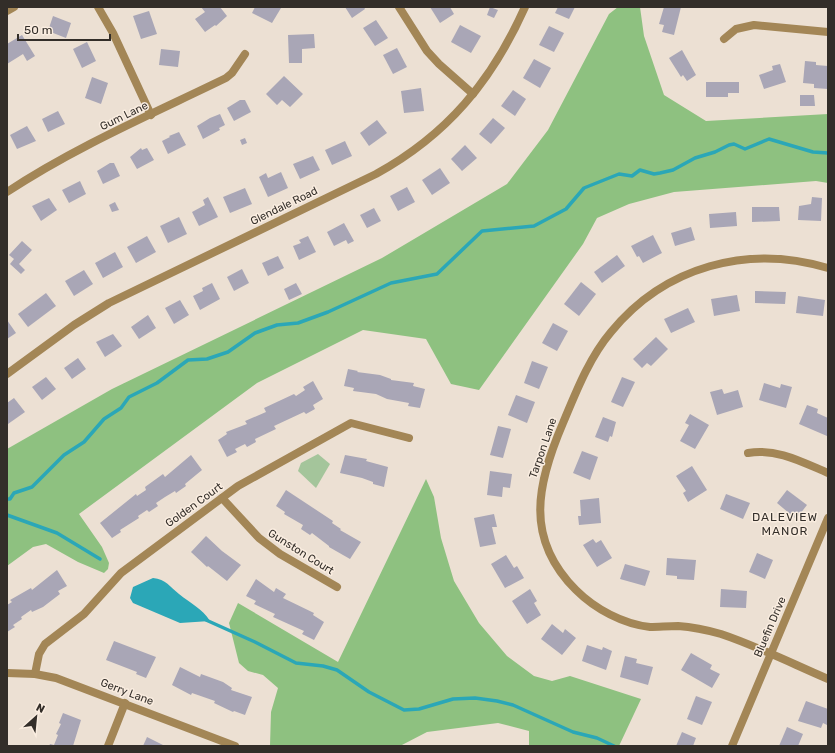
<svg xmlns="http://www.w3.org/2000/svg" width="835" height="753" viewBox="0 0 835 753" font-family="Rubik,sans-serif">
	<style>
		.green { fill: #a4c59b }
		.forest { fill: #8ec180 }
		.water { fill: #2ba7b7 }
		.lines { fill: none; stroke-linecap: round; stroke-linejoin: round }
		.stream { stroke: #2ba7b7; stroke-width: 3.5 }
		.building { fill: #a9a6b6 }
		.street { stroke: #a38656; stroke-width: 8 }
		.labels { text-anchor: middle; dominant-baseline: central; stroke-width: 3; stroke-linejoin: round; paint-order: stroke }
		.street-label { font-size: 11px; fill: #332e29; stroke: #faede0 }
		.neighbourhood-label { font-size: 12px; letter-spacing: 1px; fill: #332e29; stroke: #faede0 }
	</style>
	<rect width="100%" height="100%" fill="#ece0d3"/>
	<polygon class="green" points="318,454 330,464 316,488 298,471 301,463"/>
	<g class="forest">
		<polygon points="618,7 640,7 644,36 664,95 706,121 828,114 828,183 816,181 674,192 629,204 597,218 583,244 479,390 451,384 426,339 363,330 257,383 79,514 102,547 109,563 108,569 104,573 78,562 46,544 33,547 7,566 7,449 112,389 382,258 507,184 548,130 609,14"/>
		<polygon points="426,479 434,497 441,538 454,581 479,623 507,656 534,676 552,681 570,676 641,699 619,746 529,746 529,731 498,723 427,732 400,746 270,746 271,712 278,688 263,675 248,671 239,663 229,623 238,603 338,662"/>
	</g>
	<path class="water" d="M153,578C166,579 170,587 179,594C191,604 202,608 210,621L180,623L133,603L130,598L133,587Z"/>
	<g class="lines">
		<g class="stream">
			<polyline points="7,499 10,499 14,493 32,487 64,455 84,442 104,419 121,408 129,397 157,383 188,360 207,359 228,352 255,333 277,325 298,323 328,312 391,283 437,274 482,231 534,226 566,209 584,188 619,174 632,176 640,170 654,174 660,173 673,170 695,158 715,152 729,145 734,144 745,149 769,139 813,152 828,153"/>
			<polyline points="7,515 57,533 100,559"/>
			<polyline points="206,620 255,642 296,663 323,666 337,670 369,692 404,710 419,709 453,699 475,698 497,701 513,705 573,732 597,738 614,746"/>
		</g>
	</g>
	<g class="building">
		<polygon points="201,7 220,7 227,16 216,26 215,25 205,32 195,19 205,12"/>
		<polygon points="255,7 279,7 281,8 272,23 252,13"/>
		<polygon points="345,7 364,7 365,9 352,18"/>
		<polygon points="430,7 450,7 454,14 440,23"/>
		<polygon points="490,7 498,10 494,18 487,15"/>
		<polygon points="558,7 575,7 569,19 555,13"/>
		<polygon points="664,7 681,7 674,35 662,32 664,25 659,24"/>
		<polygon points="149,11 157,34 141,39 133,16"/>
		<polygon points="53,16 71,23 66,38 48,31"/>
		<polygon points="376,20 388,38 375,46 363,28"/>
		<polygon points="460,25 481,36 471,53 451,42"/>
		<polygon points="549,26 564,33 554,52 539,45"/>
		<polygon points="314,34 315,48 302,49 302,63 289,63 288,35"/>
		<polygon points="22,35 35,56 27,61 23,54 7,64 7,44"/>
		<polygon points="87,42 96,61 82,68 73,49"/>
		<polygon points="397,48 407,67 393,74 383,55"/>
		<polygon points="161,49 180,51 178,67 159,65"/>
		<polygon points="682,50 696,75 687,81 683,75 681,77 669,58"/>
		<polygon points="534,59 551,68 540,88 523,78"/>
		<polygon points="805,61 816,62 816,65 828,66 828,89 814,88 814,84 803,83"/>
		<polygon points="780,64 786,82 764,89 759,75 773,70 772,66"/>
		<polygon points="284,76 303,94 290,107 282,100 277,105 266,94"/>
		<polygon points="92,77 108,83 101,104 85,98"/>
		<polygon points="706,82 739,82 739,93 728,93 728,97 706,97"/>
		<polygon points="421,88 424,111 404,113 401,91"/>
		<polygon points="513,90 526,99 515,116 501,106"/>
		<polygon points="800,95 814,95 815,106 800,106"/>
		<polygon points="240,100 245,100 251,112 234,121 227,108"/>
		<polygon points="58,111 65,124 48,132 42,119"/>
		<polygon points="220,114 225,125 219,128 220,130 203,139 197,126 210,118"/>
		<polygon points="493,118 505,128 491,144 479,134"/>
		<polygon points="377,120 387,133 369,146 360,133"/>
		<polygon points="27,126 36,141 17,149 10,135"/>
		<polygon points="179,132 186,145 168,154 162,141 170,137 169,136"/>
		<polygon points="245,138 247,143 242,145 240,140"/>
		<polygon points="345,141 352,156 332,165 325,150"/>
		<polygon points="465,145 477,158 462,171 451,159"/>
		<polygon points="141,148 142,150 147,148 154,160 137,169 130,157"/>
		<polygon points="313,156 320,170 300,179 293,164"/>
		<polygon points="110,163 114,163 120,176 103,184 97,171"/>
		<polygon points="440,168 450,183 432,195 422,180"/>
		<polygon points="281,172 288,188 268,197 259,177 266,173 268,178"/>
		<polygon points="80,181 86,194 69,203 62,190"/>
		<polygon points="407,187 415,202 398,211 390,196"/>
		<polygon points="245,188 252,204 230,213 223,197"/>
		<polygon points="208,197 218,217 199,226 192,212 205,205 203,200"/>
		<polygon points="812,197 822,198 821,221 798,220 799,206 811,204"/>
		<polygon points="49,198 57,210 41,221 32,206"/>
		<polygon points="115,202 119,210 112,212 109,205"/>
		<polygon points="752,207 779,207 780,221 752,222"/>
		<polygon points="374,208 381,221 367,228 360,215"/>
		<polygon points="736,212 737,226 710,228 709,214"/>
		<polygon points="179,217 187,234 168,243 160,226"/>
		<polygon points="344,223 354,241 348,244 346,240 334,246 327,232"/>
		<polygon points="691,227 695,240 675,246 671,233"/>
		<polygon points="653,235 662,253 643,263 639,256 637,257 631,246"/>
		<polygon points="147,236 156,252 136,263 127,247"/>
		<polygon points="308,236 316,252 299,260 293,246 301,243 299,240"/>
		<polygon points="22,241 32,250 19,264 25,270 21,274 10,264 14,259 9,255"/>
		<polygon points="115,252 123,267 103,278 95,263"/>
		<polygon points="617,255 625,266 602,283 594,272"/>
		<polygon points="278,256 284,268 268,276 262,263"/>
		<polygon points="242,269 249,283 234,291 227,277"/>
		<polygon points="84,270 93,284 74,296 65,281"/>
		<polygon points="581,282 596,294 579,316 564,304"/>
		<polygon points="212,283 220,299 200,310 193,296 203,291 202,288"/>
		<polygon points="296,283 302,294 289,300 284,289"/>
		<polygon points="755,291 786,292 785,304 755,303"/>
		<polygon points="46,293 56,306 28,327 18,314"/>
		<polygon points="737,295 740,311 714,316 711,299"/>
		<polygon points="798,296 825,300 823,316 796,313"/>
		<polygon points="180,300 189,315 174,324 165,308"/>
		<polygon points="688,308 695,322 671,333 664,319"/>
		<polygon points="148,315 156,328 139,339 131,327"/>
		<polygon points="7,320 16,333 7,339"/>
		<polygon points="553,323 568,331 557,351 542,343"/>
		<polygon points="113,334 122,346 105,357 96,342"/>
		<polygon points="656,337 668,349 651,366 647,363 642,368 633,359"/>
		<polygon points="78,358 86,369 72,379 64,368"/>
		<polygon points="532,361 548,367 539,389 524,383"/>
		<polygon points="348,369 358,371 357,372 380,375 391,379 391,380 414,383 413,386 425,389 420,408 408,406 409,403 387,399 376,394 353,391 354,388 344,386"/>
		<polygon points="46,377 56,389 42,400 32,387"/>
		<polygon points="622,377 635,382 623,407 611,402"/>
		<polygon points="313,381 323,399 313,405 315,409 306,414 304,412 274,426 276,429 255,439 256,442 247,447 245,444 235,449 237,452 227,457 218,440 227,434 226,432 247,424 245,421 266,412 264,408 294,394 296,396 305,390 303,387"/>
		<polygon points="764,383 780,388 781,384 792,387 786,408 759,400"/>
		<polygon points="722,389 724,394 738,390 743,407 717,415 710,392"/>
		<polygon points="516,395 535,402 527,423 508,415"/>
		<polygon points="14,398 25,412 8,424 7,403"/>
		<polygon points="807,405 818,409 817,413 828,418 827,436 799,424"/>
		<polygon points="690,414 709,425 695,449 680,441 689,425 685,423"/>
		<polygon points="603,417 616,422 612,437 610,436 608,442 595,437"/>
		<polygon points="498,426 511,429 503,458 490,455"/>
		<polygon points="582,451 598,457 590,480 573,473"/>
		<polygon points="191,455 202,470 185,484 186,486 176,493 175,491 165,497 156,503 158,506 149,512 147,510 138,516 139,518 120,530 121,532 112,538 100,523 136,494 137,496 146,490 145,487 163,474 165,477"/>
		<polygon points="345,455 367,459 366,461 388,467 384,487 373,484 373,482 362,478 340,473"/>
		<polygon points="692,466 707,490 688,502 683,493 686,491 676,476"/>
		<polygon points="490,471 512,474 510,488 503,487 502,497 487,495"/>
		<polygon points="286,490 333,521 332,523 341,529 340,530 361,542 350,559 329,547 329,546 312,533 310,535 301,529 303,525 284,514 285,512 276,506"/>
		<polygon points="787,490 807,505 796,519 777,503"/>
		<polygon points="726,494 750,503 743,519 720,509"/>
		<polygon points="599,498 601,523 579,525 578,516 581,516 580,500"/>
		<polygon points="494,514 497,527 492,527 496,544 480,547 474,518"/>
		<polygon points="206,536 222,551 241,565 227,581 208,566 207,567 191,552"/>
		<polygon points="593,539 596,543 601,540 612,558 597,567 583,545"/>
		<polygon points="757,553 773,560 765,579 749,572"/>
		<polygon points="506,555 514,568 517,566 524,578 505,588 491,564"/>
		<polygon points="667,558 696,560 694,580 677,579 677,576 666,575"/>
		<polygon points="625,564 650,571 645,586 620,579"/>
		<polygon points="57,570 67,586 58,591 60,594 43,607 32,612 31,610 21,617 22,619 13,625 15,627 7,632 7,605 12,602 10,600 31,588 32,590"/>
		<polygon points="256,579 274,592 276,588 286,594 283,598 314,613 313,615 324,622 314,640 302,634 304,631 273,617 275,614 254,604 256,601 246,596"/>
		<polygon points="530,589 537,601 534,603 541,615 527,624 512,601"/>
		<polygon points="721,589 747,591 746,608 720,607"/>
		<polygon points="552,624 563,633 565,629 576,638 562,655 541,639"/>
		<polygon points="114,641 156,657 146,678 136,674 137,672 106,660"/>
		<polygon points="587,645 602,650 603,647 612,651 606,670 582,661"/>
		<polygon points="691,653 712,665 710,669 720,674 712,688 681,670"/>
		<polygon points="625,656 637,659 636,663 653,667 648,685 620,677"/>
		<polygon points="180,667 200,677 201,674 223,682 232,688 231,690 252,697 245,715 234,711 233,712 214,703 215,701 192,693 191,695 172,685"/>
		<polygon points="696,696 712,702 702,725 687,719"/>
		<polygon points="806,701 828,709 827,725 823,723 821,728 798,721"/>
		<polygon points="63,713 81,720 73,746 49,746 50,744 54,745 58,735 56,734 61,724 59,723"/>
		<polygon points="787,727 803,734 798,746 779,746"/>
		<polygon points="682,732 696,738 693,746 676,746"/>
		<polygon points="147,737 165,746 143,746"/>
	</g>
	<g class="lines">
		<g class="street">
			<polyline points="98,7 113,33 151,115"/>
			<polyline points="399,7 427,51 439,64 473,94"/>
			<polyline points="7,11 14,7"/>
			<polyline points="724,39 736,29 754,25 828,32"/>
			<path d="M7,192C75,147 152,114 226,78L232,73L245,54"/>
			<path d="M828,268C748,244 665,266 611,332C589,358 576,392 563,423C537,484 524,538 576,590C595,609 623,624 650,627C659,627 668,626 678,626C692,627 707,630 721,634C757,646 793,664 828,679"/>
			<path d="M7,374L74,325L109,303L376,174C447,135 492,81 525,7"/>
			<path d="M748,453C777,448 802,462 828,473"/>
			<polyline points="222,498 259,538 280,554 337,587"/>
			<polyline points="7,673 35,674 56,678 235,746"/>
			<polyline points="35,674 39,654 45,644 84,614 121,573 238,486 351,423 409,438"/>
			<polyline points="108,746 125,703"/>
			<polyline points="732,746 828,518"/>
		</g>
	</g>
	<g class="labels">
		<g class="street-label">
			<text transform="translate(124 116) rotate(-26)">Gum Lane</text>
			<text transform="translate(284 206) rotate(-26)">Glendale Road</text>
			<text transform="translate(543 448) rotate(-71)">Tarpon Lane</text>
			<text transform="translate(194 505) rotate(-36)">Golden Court</text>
			<text transform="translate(301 552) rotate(32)">Gunston Court</text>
			<text transform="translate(770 627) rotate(-67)">Bluefin Drive</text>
			<text transform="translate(127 692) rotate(21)">Gerry Lane</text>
		</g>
		<g class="neighbourhood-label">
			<text x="785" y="517">DALEVIEW<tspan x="785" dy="14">MANOR</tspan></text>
		</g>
	</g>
	<rect width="835" height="753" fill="none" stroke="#332e29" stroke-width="16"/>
	<g transform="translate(36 717) rotate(27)" stroke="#faede0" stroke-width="3" paint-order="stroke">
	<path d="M0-3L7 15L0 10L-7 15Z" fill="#332e29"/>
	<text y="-6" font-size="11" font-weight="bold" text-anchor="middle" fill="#332e29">N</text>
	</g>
	<path d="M18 34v6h92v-6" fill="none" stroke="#332e29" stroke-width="2"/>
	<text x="24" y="34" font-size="12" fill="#332e29" stroke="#faede0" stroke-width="3" paint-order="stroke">50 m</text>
</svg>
